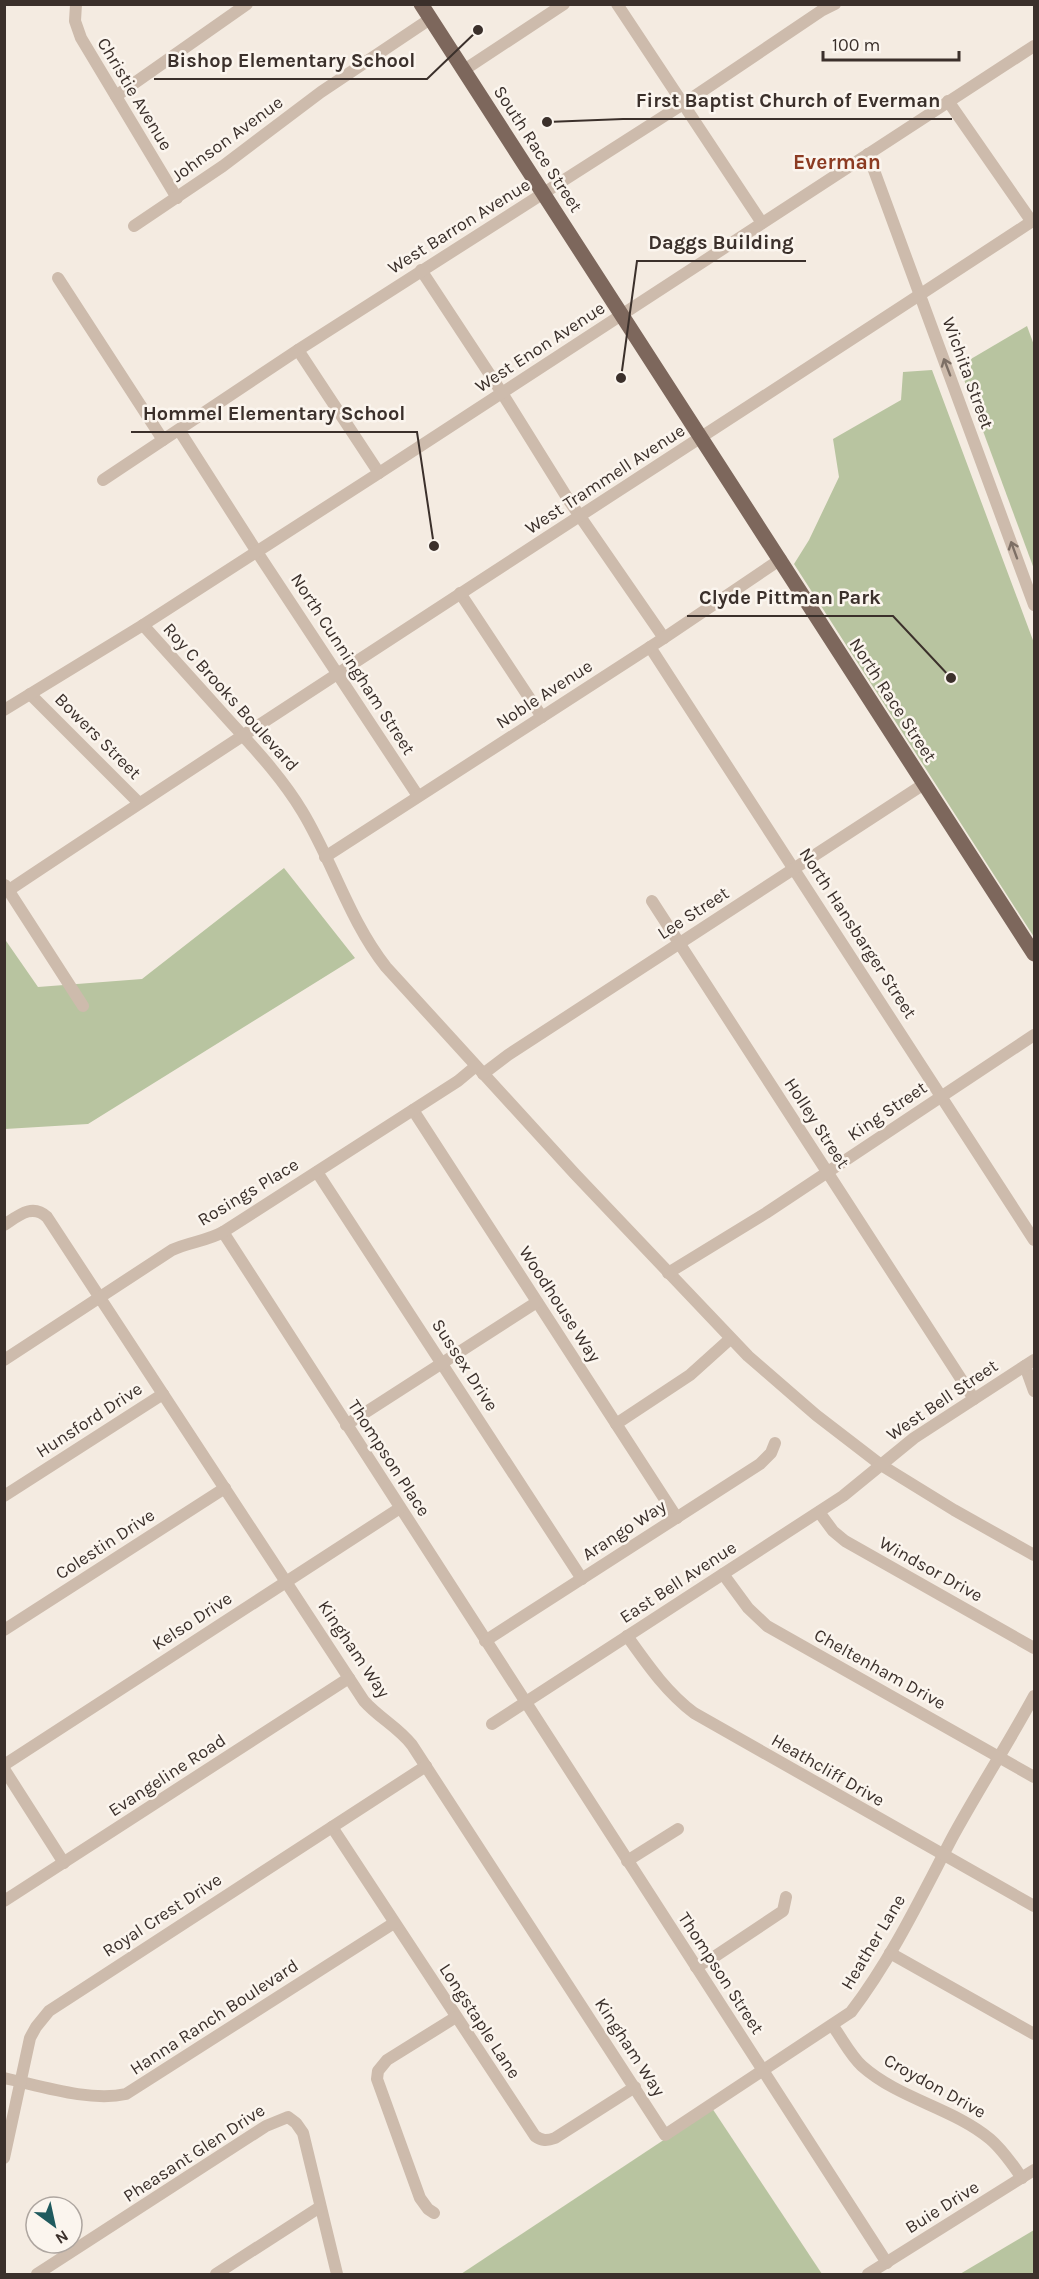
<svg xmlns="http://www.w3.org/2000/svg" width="1039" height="2279" viewBox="0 0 1039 2279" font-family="Karla,sans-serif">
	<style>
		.green { fill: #b8c4a0 }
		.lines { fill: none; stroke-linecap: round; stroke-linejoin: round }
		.minor { stroke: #cdbbac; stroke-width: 12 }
		.major { stroke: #7d675c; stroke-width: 15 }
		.oneway { stroke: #7d6f65 }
		.labels { text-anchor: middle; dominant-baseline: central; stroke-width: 5; stroke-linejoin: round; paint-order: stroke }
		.street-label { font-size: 18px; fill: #3b302b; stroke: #fbf5ee }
		.quarter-label { font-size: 21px; font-weight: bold; fill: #8c3b22; stroke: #fbf5ee }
		.leader { fill: none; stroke: #3b302b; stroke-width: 2 }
		.callout-dot { fill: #3b302b; stroke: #fbf5ee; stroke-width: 2 }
		.callout-label { font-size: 20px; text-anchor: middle; font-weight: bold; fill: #3b302b; stroke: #fbf5ee; stroke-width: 5; stroke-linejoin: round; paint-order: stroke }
	</style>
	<rect width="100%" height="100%" fill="#f4ebe1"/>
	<g class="green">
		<polygon points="1027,326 1034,345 1034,569 959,366"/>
		<polygon points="932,370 1034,643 1034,937 794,564 809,540 839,477 833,439 901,400 903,372"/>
		<polygon points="284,868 355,958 88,1124 5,1129 4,938 38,987 142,979"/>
		<polygon points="712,2108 822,2274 461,2274"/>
		<polygon points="1034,2230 1034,2274 960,2274"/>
	</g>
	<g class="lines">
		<g class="minor">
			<polyline points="76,4 75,21 81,38 177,198"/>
			<polyline points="617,4 762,223"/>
			<polyline points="464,70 564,4"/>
			<polyline points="116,96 247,4"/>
			<polyline points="948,101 1032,222"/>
			<polyline points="868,154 1034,605"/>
			<polyline points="134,226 223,166 321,92 430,19"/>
			<polyline points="421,270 502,393 568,499 664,638"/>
			<polyline points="58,278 163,440"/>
			<polyline points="298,350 379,473"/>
			<polyline points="179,430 257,552 418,796"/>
			<polyline points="103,480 298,350 683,104 821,11 835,4"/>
			<polyline points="460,593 542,717"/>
			<path d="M143,625C170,655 198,686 225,716C253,747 281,776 302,811C333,862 349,920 386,967L575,1174L748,1356L816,1415L881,1465L954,1510L1034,1555"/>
			<polyline points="650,647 1034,1240"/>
			<polyline points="30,694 139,803"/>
			<polyline points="4,710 143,625 379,473 1034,46"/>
			<polyline points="325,857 664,638 781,559"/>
			<polyline points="5,885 83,1006"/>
			<path d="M9,890C348,664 693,444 1034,220"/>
			<polyline points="652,901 974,1399"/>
			<polyline points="483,1074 508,1055 924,784"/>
			<polyline points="413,1110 677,1518"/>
			<polyline points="317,1172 582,1579"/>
			<path d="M4,1225C18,1216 32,1203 47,1217L364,1701C379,1718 398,1727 412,1745L665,2135L851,2012C892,1958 921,1897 952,1838C978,1790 1008,1744 1034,1696"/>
			<polyline points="223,1232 887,2263"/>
			<polyline points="668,1273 766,1213 1034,1035"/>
			<path d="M4,1360L172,1250C189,1242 207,1241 223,1232L458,1081L476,1066"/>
			<polyline points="1025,1366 1034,1391"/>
			<polyline points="616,1424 690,1375 730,1339"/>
			<polyline points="346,1425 537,1302"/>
			<polyline points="4,1496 163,1394"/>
			<polyline points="819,1512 833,1531 845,1541 1034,1648"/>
			<polyline points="723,1574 748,1608 767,1626 1034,1777"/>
			<polyline points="4,1630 225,1488"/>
			<path d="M627,1636C647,1664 666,1692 694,1713L1034,1906"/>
			<polyline points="485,1641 760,1464 771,1453 775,1443"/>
			<polyline points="492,1724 843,1496 914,1438 1034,1360"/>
			<polyline points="4,1765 400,1508"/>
			<polyline points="4,1769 64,1863"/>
			<path d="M332,1827L535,2136C542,2141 547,2141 555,2138L635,2087"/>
			<polyline points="627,1861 678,1829"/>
			<polyline points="4,1901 349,1678"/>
			<polyline points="890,1953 1034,2034"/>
			<polyline points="696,1967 714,1957 783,1911 786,1897"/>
			<path d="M832,2025C842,2038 850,2055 862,2066C899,2099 953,2108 990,2139C1003,2150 1012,2164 1022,2178"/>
			<path d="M4,2078C41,2086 90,2102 126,2094L394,1923"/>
			<polyline points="4,2158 30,2038 36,2027 49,2011 426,1766"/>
			<polyline points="434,2213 428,2209 420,2198 377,2079 378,2071 387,2060 456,2017"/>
			<polyline points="37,2274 266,2126 288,2117 296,2123 303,2133 337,2274"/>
			<polyline points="216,2274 320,2207"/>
			<polyline points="868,2274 1034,2170"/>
		</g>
		<polyline class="major" points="421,4 1034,954"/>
	</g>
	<defs><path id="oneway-shaft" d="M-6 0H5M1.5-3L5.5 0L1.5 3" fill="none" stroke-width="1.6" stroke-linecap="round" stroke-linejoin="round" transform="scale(1.5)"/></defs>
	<g class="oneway">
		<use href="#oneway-shaft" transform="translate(947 367) rotate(-111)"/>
		<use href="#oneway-shaft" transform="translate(1014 550) rotate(-110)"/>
	</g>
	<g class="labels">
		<g class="street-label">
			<text transform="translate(135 94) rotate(59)">Christie Avenue</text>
			<text transform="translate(227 139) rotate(-36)">Johnson Avenue</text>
			<text transform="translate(538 149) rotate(57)">South Race Street</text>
			<text transform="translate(459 226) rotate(-32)">West Barron Avenue</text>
			<text transform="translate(540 347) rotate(-33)">West Enon Avenue</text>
			<text transform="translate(968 373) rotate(70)">Wichita Street</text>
			<text transform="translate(605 479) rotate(-33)">West Trammell Avenue</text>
			<text transform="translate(353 664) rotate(57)">North Cunningham Street</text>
			<text transform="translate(544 694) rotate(-33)">Noble Avenue</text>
			<text transform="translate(231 697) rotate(48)">Roy C Brooks Boulevard</text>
			<text transform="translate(893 700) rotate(57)">North Race Street</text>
			<text transform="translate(98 736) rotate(45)">Bowers Street</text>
			<text transform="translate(693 913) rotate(-33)">Lee Street</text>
			<text transform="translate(858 933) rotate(57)">North Hansbarger Street</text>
			<text transform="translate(887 1111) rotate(-34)">King Street</text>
			<text transform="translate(817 1123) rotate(57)">Holley Street</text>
			<text transform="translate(248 1192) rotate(-31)">Rosings Place</text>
			<text transform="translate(560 1304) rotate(57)">Woodhouse Way</text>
			<text transform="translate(465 1365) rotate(57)">Sussex Drive</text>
			<text transform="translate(942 1400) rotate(-34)">West Bell Street</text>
			<text transform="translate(89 1420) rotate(-33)">Hunsford Drive</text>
			<text transform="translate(389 1458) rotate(57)">Thompson Place</text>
			<text transform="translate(624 1530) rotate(-33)">Arango Way</text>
			<text transform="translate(105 1544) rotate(-33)">Colestin Drive</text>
			<text transform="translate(931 1569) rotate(29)">Windsor Drive</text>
			<text transform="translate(678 1582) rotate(-33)">East Bell Avenue</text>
			<text transform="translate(192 1621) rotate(-33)">Kelso Drive</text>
			<text transform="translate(354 1649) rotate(56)">Kingham Way</text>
			<text transform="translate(880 1669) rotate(29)">Cheltenham Drive</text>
			<text transform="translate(828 1770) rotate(30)">Heathcliff Drive</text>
			<text transform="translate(167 1775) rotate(-33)">Evangeline Road</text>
			<text transform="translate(162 1915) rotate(-33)">Royal Crest Drive</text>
			<text transform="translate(873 1942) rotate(-59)">Heather Lane</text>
			<text transform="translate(721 1973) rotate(57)">Thompson Street</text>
			<text transform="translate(214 2017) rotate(-33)">Hanna Ranch Boulevard</text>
			<text transform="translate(480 2021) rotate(57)">Longstaple Lane</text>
			<text transform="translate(630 2047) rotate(57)">Kingham Way</text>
			<text transform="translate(935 2086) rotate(29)">Croydon Drive</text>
			<text transform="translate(194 2153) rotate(-33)">Pheasant Glen Drive</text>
			<text transform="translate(942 2207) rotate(-32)">Buie Drive</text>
		</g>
		<g class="quarter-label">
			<text x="837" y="162">Everman</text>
		</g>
	</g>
	<path class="leader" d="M478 30L427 79H154M547 122L623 119H952M621 378L637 261H806M434 546L417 432H131M951 678L893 616H687"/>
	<g class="callout-dot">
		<circle cx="478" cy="30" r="6"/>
		<circle cx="547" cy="122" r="6"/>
		<circle cx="621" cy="378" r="6"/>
		<circle cx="434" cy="546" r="6"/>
		<circle cx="951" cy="678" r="6"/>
	</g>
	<g class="callout-label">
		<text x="291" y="67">Bishop Elementary School</text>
		<text x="788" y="107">First Baptist Church of Everman</text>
		<text x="721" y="249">Daggs Building</text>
		<text x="274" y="420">Hommel Elementary School</text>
		<text x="790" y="604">Clyde Pittman Park</text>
	</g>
	<rect width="1039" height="2279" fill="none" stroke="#3b302b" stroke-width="12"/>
	<g transform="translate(54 2225) rotate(147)"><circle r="28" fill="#fbf5ee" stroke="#aea6a0" stroke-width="1.5"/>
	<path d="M0-4.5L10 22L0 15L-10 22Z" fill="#1f5a5e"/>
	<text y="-9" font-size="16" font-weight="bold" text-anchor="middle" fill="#3b302b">N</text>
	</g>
	<path d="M823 51v9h136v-9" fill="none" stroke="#3b302b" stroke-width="3"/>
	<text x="832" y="51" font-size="18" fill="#3b302b" stroke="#fbf5ee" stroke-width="4.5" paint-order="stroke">100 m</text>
</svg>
